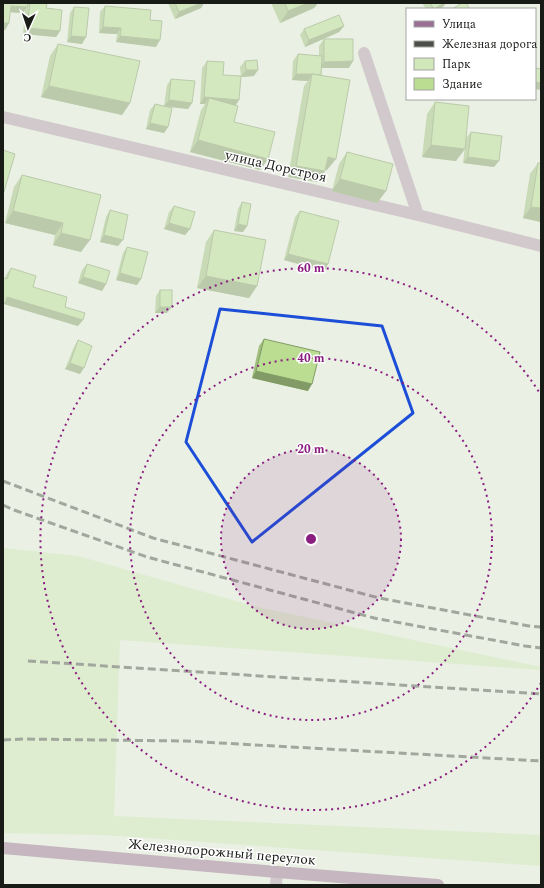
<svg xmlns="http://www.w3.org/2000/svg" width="544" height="888" viewBox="0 0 544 888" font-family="Spectral,serif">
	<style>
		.green { fill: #d1e7b9 }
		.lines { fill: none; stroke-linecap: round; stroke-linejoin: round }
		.street { stroke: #b699b1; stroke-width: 12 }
		.secondary { stroke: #997093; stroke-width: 12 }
		.rail { stroke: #4c4f49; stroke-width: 3; stroke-dasharray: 8 4; stroke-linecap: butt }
		.wall { fill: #a0be7e }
		.shaded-wall { fill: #829b66 }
		.building { fill: #badd92; stroke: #829b66 }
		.marked { fill: none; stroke: #1d4ed8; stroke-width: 3; stroke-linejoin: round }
		.ring { fill: none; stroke: #8b1d81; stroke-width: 2; stroke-dasharray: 2 4 }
		.labels { text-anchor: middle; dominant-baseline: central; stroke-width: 3; stroke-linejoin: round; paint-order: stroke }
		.street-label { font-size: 14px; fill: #191b17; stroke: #fff }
		.centre { fill: #8b1d81; stroke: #fff; stroke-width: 2 }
		.ring-label { font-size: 12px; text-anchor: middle; font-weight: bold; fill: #8b1d81; stroke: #fff; stroke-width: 3; stroke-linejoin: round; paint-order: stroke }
	</style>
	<rect width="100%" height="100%" fill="#eaf0e4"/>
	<polygon class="green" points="3,548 78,556 253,606 541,667 541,670 120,640 114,816 541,835 541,866 103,835 3,833"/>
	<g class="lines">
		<g class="street">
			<polyline points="364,53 418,215"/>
			<polyline points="3,117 418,215 541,246"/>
			<polyline points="276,885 277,872"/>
		</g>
		<polyline class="secondary" points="3,848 277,872 438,885"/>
		<g class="rail">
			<polyline points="3,481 153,538 379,598 529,626 541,627"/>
			<polyline points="3,505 14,510 147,557 374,618 525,646 541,648"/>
			<polyline points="28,661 541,694"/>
			<polyline points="3,740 24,739 185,741 541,761"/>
		</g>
	</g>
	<g class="wall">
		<polygon points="3,3 47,3 46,8 60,31 56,37 23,34 25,10 23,13 10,12 9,23 5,30 3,29"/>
		<polygon points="168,3 204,3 201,8 175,19"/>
		<polygon points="271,3 318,3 314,8 280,23"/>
		<polygon points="422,3 446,3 442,8 440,9 426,9"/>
		<polygon points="105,6 150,20 156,47 116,42 117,34 99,33 100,12"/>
		<polygon points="74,7 82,44 67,42 70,13"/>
		<polygon points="344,26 339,32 305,47 300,35 304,29"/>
		<polygon points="324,39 349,68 322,68 321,75 327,170 325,170 317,182 288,177 304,86 308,81 292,80 293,61 298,54 319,56 319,46"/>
		<polygon points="58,44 130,103 122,115 41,97 50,56"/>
		<polygon points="207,61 223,75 239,100 236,105 234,122 268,159 260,170 190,152 201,110 205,104 200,104 202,68"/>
		<polygon points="245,61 254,76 241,77 240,67"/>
		<polygon points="171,79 192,103 188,109 168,107 168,127 164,133 146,129 150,110 155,104 164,106 167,85"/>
		<polygon points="435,102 456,161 422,157 427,114"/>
		<polygon points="471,132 494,167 463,163 466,138"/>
		<polygon points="347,152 386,191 377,203 332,191 339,164"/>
		<polygon points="538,163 541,222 523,218 530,174"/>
		<polygon points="22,175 101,195 81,252 53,245 55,235 5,223 14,187"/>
		<polygon points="242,202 247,226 243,232 234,231 238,209"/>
		<polygon points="174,206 190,229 185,235 164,229 169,212"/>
		<polygon points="110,210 118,246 100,242 106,217"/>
		<polygon points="300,211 328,264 324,271 284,260 295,217"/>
		<polygon points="214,230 257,286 249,298 197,288 206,242"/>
		<polygon points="127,247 141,279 137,285 116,280 123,253"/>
		<polygon points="87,264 106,284 102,291 78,283 82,270"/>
		<polygon points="11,268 33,287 65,307 78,326 4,304 5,278 6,275"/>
		<polygon points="160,290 167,313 155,313 156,296"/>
		<polygon points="264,339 308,391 252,378 259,346"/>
		<polygon points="78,340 80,374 65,369 74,347"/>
	</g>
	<g class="shaded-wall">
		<polygon points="201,3 204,3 201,8 175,19 179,12"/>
		<polygon points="308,3 318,3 314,8 280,23 288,11"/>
		<polygon points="444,3 446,3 442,8 440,9 434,9"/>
		<polygon points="11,6 27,7 23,13 7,12"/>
		<polygon points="3,23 9,23 5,30 3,29"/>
		<polygon points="344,26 339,32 305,47 309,40"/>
		<polygon points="103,27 121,28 117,34 99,33"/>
		<polygon points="27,28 60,31 56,37 23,34"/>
		<polygon points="71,36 86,37 82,44 67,42"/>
		<polygon points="120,36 160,40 156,47 116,42"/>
		<polygon points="353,61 349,68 319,68 324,62"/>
		<polygon points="246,70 258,70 254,76 241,77"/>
		<polygon points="296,74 312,74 308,81 292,80"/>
		<polygon points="535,82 541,83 541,90 535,89"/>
		<polygon points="49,86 130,103 122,115 41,97"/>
		<polygon points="204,97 239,100 235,106 209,98 205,104 200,104"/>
		<polygon points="169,100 192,103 188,109 164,106"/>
		<polygon points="150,123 168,127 164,133 146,129"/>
		<polygon points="198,140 268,159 260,170 190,152"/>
		<polygon points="431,145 465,149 456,161 422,157"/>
		<polygon points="328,157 336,159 327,170 319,169"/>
		<polygon points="468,157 499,161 494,167 463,163"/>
		<polygon points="296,166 325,171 317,182 288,177"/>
		<polygon points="340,179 386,191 377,203 332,191"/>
		<polygon points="531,207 541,208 541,222 523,218"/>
		<polygon points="13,211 63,223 55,235 5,223"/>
		<polygon points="169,223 190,229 185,235 164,229"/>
		<polygon points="238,224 247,226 243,232 234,231"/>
		<polygon points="61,233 90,240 81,252 53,245"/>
		<polygon points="104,235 123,240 118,246 100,242"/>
		<polygon points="288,254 328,264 324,271 284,260"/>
		<polygon points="120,273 141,279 137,285 116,280"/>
		<polygon points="206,276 257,286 249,298 197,288"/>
		<polygon points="83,277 106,284 102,291 78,283"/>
		<polygon points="7,297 83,320 78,326 4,304 3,306 3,302"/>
		<polygon points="160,307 172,307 167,313 155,313"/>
		<polygon points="70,363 84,368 80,374 65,369"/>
		<polygon points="256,371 312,384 308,391 252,378"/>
	</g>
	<g class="building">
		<polygon points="3,3 28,3 27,7 11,6 9,23 3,23"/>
		<polygon points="30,3 47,3 46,8 62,10 60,31 27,28"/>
		<polygon points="175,3 201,3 179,12"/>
		<polygon points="285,3 308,3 288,11"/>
		<polygon points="430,3 444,3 434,9"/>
		<polygon points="462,3 466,3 470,9 452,9"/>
		<polygon points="105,6 151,10 150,20 162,21 160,40 120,36 121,28 103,27"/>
		<polygon points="74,7 89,8 86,37 71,36"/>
		<polygon points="339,15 344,26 309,40 304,29"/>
		<polygon points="324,39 353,39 353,61 324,62"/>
		<polygon points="58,44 140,61 130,103 49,86"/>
		<polygon points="298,54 322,56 321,75 312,74 296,74"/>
		<polygon points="257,60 258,70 246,70 245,61"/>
		<polygon points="207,61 224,62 223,75 241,76 239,100 204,97"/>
		<polygon points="535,68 541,69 541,83 535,82"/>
		<polygon points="312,74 350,80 336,159 328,157 325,171 296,166"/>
		<polygon points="171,79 195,81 192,103 169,100"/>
		<polygon points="209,98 238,106 234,122 275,132 268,159 198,140"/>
		<polygon points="435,102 469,106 465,149 431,145"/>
		<polygon points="155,104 172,108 168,127 150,123"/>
		<polygon points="471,132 502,136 499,161 468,157"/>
		<polygon points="3,150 15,154 3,195"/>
		<polygon points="347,152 393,164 386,191 340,179"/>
		<polygon points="538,163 541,163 541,208 531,207"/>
		<polygon points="22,175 101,195 90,240 61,233 63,223 13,211"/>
		<polygon points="242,202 251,204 247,226 238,224"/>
		<polygon points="174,206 195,212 190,229 169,223"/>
		<polygon points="110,210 128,215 123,240 104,235"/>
		<polygon points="300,211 339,221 328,264 288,254"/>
		<polygon points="214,230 266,240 257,286 206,276"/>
		<polygon points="127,247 148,252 141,279 120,273"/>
		<polygon points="87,264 110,271 106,284 83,277"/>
		<polygon points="11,268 36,276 33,287 67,297 65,307 85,313 83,320 7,297 5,303 3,303 3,278 7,279"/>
		<rect x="160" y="290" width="12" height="17"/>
		<polygon points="264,339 320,352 312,384 256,371"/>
		<polygon points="78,340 92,346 84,368 70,363"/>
	</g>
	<path d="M0 0H544V888H0ZM220,309L382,326L413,413L252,542L186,442Z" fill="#eaf0e4" fill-opacity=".55" fill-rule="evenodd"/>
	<path class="marked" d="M220,309L382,326L413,413L252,542L186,442Z"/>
	<circle cx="311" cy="539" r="90" fill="#8b1d81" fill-opacity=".12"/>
	<g class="ring">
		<circle cx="311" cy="539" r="90"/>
		<circle cx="311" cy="539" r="181"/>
		<path d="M541 683A271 271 0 1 1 541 395"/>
	</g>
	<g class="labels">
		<g class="street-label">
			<text transform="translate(276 166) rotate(13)">улица Дорстроя</text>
			<text transform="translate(222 852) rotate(5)">Железнодорожный переулок</text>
		</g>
	</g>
	<circle cx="311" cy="539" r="6" class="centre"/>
	<g class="ring-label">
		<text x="311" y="272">60 m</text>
		<text x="311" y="362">40 m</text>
		<text x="311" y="453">20 m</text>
	</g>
	<rect width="544" height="888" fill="none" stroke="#191b17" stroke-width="8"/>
	<rect x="406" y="8" width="130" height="92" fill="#ffffff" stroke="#a3a4a2"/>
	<rect x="414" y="21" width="20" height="6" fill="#997093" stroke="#a3a4a2"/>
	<text x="442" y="28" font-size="12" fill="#191b17">Улица</text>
	<rect x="414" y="41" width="20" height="6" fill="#4c4f49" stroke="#a3a4a2"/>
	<text x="442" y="48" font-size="12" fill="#191b17">Железная дорога</text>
	<rect x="414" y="58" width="20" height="12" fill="#d1e7b9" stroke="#a3a4a2"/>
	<text x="442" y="68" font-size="12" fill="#191b17">Парк</text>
	<rect x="414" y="78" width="20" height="12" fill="#badd92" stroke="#a3a4a2"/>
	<text x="442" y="88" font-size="12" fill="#191b17">Здание</text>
	<g transform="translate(28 28) rotate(183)" stroke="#ffffff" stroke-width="3" paint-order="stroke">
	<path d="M0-3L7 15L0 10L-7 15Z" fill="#191b17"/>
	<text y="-6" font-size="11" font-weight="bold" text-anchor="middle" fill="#191b17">С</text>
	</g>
</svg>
